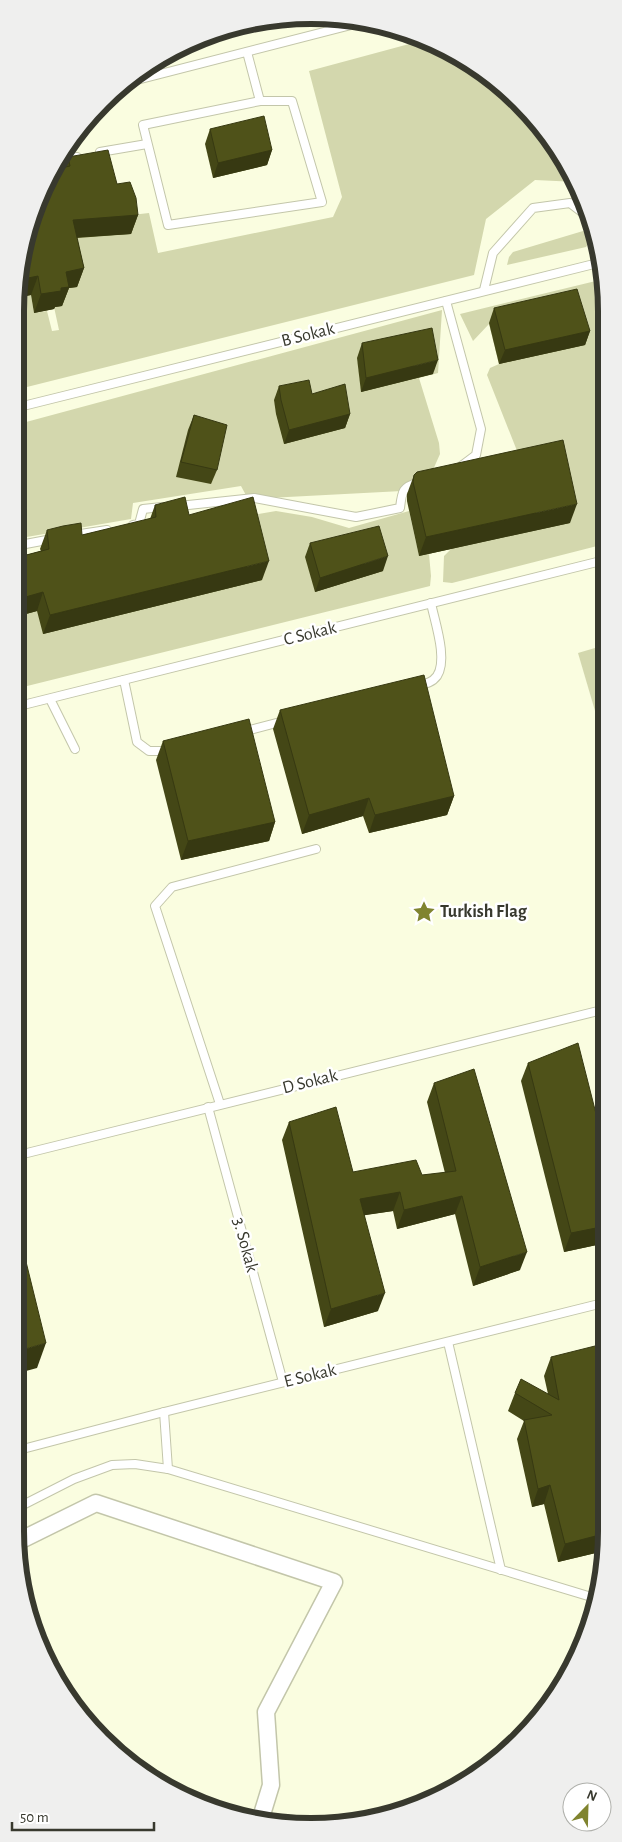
<svg xmlns="http://www.w3.org/2000/svg" width="622" height="1842" viewBox="0 0 622 1842" font-family="'Alegreya Sans',sans-serif">
	<style>
		.green { fill: #d3d7ad }
		.lines { fill: none; stroke-linecap: round; stroke-linejoin: round }
		.lane-casing { stroke: #c3c6aa; stroke-width: 10 }
		.street-casing { stroke: #c3c6aa; stroke-width: 19 }
		.lane { stroke: #fff; stroke-width: 8 }
		.street { stroke: #fff; stroke-width: 16 }
		.wall { fill: #444716 }
		.shaded-wall { fill: #373912 }
		.building { fill: #4f5219; stroke: #373912 }
		.labels { text-anchor: middle; dominant-baseline: central; stroke-width: 5; stroke-linejoin: round; paint-order: stroke }
		.street-label { font-size: 18px; fill: #38392e; stroke: #fff }
		.poi-label { font-size: 18px; font-weight: bold; fill: #38392e; stroke: #fff; text-anchor: start }
		.rim { fill: none; stroke: #38392e; stroke-width: 6 }
	</style>
	<rect width="100%" height="100%" fill="#fafde0"/>
	<g class="green">
		<polygon points="424,40 459,55 533,116 577,182 535,180 486,219 474,275 15,390 15,311 19,279 21,297 31,295 34,313 47,311 52,331 59,330 54,307 43,225 149,213 158,253 333,217 342,197 309,71"/>
		<polygon points="583,231 589,233 592,238 586,247 507,265 509,257 513,252"/>
		<polygon points="604,279 605,544 452,583 443,582 444,556 451,549 570,523 523,466 487,375 490,368 499,364 489,324 473,341 460,314"/>
		<polygon points="442,310 438,373 419,378 439,443 440,454 432,472 402,491 248,499 241,486 133,503 131,519 15,539 15,425"/>
		<polygon points="276,511 312,517 349,528 409,511 419,556 429,554 431,576 430,586 15,689 15,617 246,516"/>
		<polygon points="605,645 605,719 598,721 578,653"/>
	</g>
	<g class="lines">
		<defs>
			<g id="lane">
				<polyline points="247,52 260,101 143,125 168,225 322,202 292,101 260,101"/>
				<polyline points="133,81 359,23"/>
				<polyline points="100,152 147,144"/>
				<polyline points="62,159 77,157"/>
				<polyline points="484,290 493,253 533,208 570,203 587,216"/>
				<polyline points="446,301 481,429 476,455 460,467"/>
				<polyline points="15,408 602,262"/>
				<path d="M179,506L254,498L356,517L400,508C402,491 402,487 419,482"/>
				<polyline points="133,525 139,524 143,509 162,507"/>
				<polyline points="74,535 107,530"/>
				<polyline points="15,546 52,539"/>
				<polyline points="124,680 137,742 149,751 168,751"/>
				<path d="M416,686C424,684 432,683 437,676C448,659 435,623 431,603"/>
				<polyline points="50,699 75,749"/>
				<polyline points="15,707 605,560"/>
				<polyline points="242,732 284,721"/>
				<polyline points="220,1104 155,906 172,887 316,849"/>
				<polyline points="208,1107 283,1382"/>
				<polyline points="15,1156 606,1009"/>
				<polyline points="448,1342 501,1570"/>
				<polyline points="164,1412 168,1469"/>
				<polyline points="15,1451 164,1412 607,1302"/>
				<polyline points="15,1509 74,1479 112,1465 135,1464 168,1469 598,1599"/>
			</g>
			<polyline id="street" points="17,1542 96,1503 334,1582 266,1712 271,1785 260,1821"/>
		</defs>
		<use href="#lane" class="lane-casing"/>
		<use href="#street" class="street-casing"/>
		<use href="#lane" class="lane"/>
		<use href="#street" class="street"/>
	</g>
	<g class="wall">
		<polygon points="210,129 272,150 267,165 213,178 205,144"/>
		<polygon points="68,157 117,184 138,215 131,234 77,238 84,268 77,287 69,288 62,306 55,307 54,309 34,313 31,295 21,297 19,279 25,235 64,168"/>
		<polygon points="494,308 590,331 585,345 499,364 489,323"/>
		<polygon points="362,343 433,374 361,392 357,358"/>
		<polygon points="279,386 312,394 350,414 345,428 284,444 276,414 274,400"/>
		<polygon points="194,415 217,470 211,484 176,477 188,430"/>
		<polygon points="414,475 570,523 419,556 407,501 407,494"/>
		<polygon points="155,505 189,515 262,580 43,634 37,611 15,617 15,558 41,551 40,549 47,530 82,535 150,519"/>
		<polygon points="310,543 383,571 315,592 305,557"/>
		<polygon points="280,710 454,796 447,815 369,833 363,816 302,834 273,729"/>
		<polygon points="163,741 275,822 269,841 181,860 156,760"/>
		<polygon points="528,1063 606,1153 606,1243 564,1252 521,1081"/>
		<polygon points="434,1083 520,1270 473,1286 455,1214 397,1229 393,1211 364,1215 378,1311 324,1327 282,1140 289,1122 353,1172 422,1175 445,1173 427,1102"/>
		<polygon points="551,1357 607,1531 604,1551 558,1562 544,1504 532,1507 517,1439 524,1421 508,1411 515,1393 548,1394 544,1376"/>
	</g>
	<g class="shaded-wall">
		<polygon points="272,150 267,165 213,178 218,163"/>
		<polygon points="138,215 131,234 66,238 73,220"/>
		<polygon points="84,268 77,287 69,288 62,306 55,307 54,309 34,313 41,294 66,272"/>
		<polygon points="38,276 31,295 21,297 28,278"/>
		<polygon points="590,331 585,345 499,364 505,350"/>
		<polygon points="438,360 433,374 361,392 366,378"/>
		<polygon points="350,414 345,428 284,444 289,430"/>
		<polygon points="577,504 570,523 419,556 426,537"/>
		<polygon points="388,556 383,571 315,592 320,578"/>
		<polygon points="269,561 262,580 43,634 50,615"/>
		<polygon points="43,592 37,611 15,617 15,600"/>
		<polygon points="454,796 447,815 369,833 375,815"/>
		<polygon points="369,798 363,816 302,834 309,815"/>
		<polygon points="275,822 269,841 181,860 188,841"/>
		<polygon points="400,1192 393,1211 353,1217 360,1199"/>
		<polygon points="462,1196 455,1214 397,1229 404,1210"/>
		<polygon points="606,1226 606,1243 564,1252 571,1233"/>
		<polygon points="527,1252 520,1270 473,1286 480,1267"/>
		<polygon points="385,1293 378,1311 324,1327 331,1309"/>
		<polygon points="46,1343 37,1368 15,1374 15,1352"/>
		<polygon points="550,1485 544,1504 532,1507 538,1489"/>
		<polygon points="607,1533 604,1551 558,1562 565,1544"/>
	</g>
	<g class="building">
		<polygon points="264,116 272,150 218,163 210,129"/>
		<polygon points="108,150 117,184 130,182 136,198 138,215 73,220 84,268 66,272 69,287 61,288 61,291 41,294 38,276 28,278 24,243 25,235 57,169 70,166 68,157"/>
		<polygon points="577,289 590,331 505,350 494,308"/>
		<polygon points="432,328 438,360 366,378 362,343"/>
		<polygon points="309,380 312,394 345,384 350,414 289,430 281,400 279,386"/>
		<polygon points="194,415 227,425 217,470 181,462"/>
		<polygon points="563,440 577,504 426,537 413,482 414,475 417,472"/>
		<polygon points="185,497 189,515 253,497 269,561 50,615 43,592 15,600 15,558 49,549 47,530 63,526 81,523 82,535 156,517 155,505"/>
		<polygon points="379,526 388,556 320,578 310,543"/>
		<polygon points="424,675 454,796 375,815 369,798 309,815 280,710"/>
		<polygon points="249,719 275,822 188,841 163,741"/>
		<polygon points="578,1043 606,1153 606,1226 571,1233 528,1063"/>
		<polygon points="474,1069 527,1252 480,1267 462,1196 404,1210 400,1192 360,1199 385,1293 331,1309 289,1122 336,1107 353,1172 416,1160 422,1175 456,1171 434,1083"/>
		<polygon points="15,1217 46,1343 15,1352"/>
		<polygon points="607,1343 607,1533 565,1544 550,1485 538,1489 524,1420 552,1415 515,1393 521,1379 559,1400 551,1357"/>
	</g>
	<defs>
		<symbol id="sight-bare" viewBox="-9 -9 18 18"><path d="M0-6L1.8-2.2L6-1.7L2.9 1.2L3.7 5.4L0 3.3L-3.7 5.4L-2.9 1.2L-6-1.7L-1.8-2.2Z" fill="#80842f" stroke="#fff" stroke-width="2.5" paint-order="stroke"/></symbol>
	</defs>
	<g fill-rule="evenodd">
		<use href="#sight-bare" x="408" y="896" width="32" height="32"/>
	</g>
	<g class="labels">
		<g class="street-label">
			<text transform="translate(308 335) rotate(-14)">B Sokak</text>
			<text transform="translate(310 634) rotate(-14)">C Sokak</text>
			<text transform="translate(310 1082) rotate(-14)">D Sokak</text>
			<text transform="translate(245 1245) rotate(75)">3. Sokak</text>
			<text transform="translate(310 1376) rotate(-14)">E Sokak</text>
		</g>
		<g class="poi-label">
			<text x="440" y="912">Turkish Flag</text>
		</g>
	</g>
	<path d="M0 0H622V1842H0ZM311 24H311A287 287 0 0 1 598 311V1531A287 287 0 0 1 311 1818H311A287 287 0 0 1 24 1531V311A287 287 0 0 1 311 24Z" fill="#efefee" fill-rule="evenodd"/>
	<path class="rim" d="M311 24H311A287 287 0 0 1 598 311V1531A287 287 0 0 1 311 1818H311A287 287 0 0 1 24 1531V311A287 287 0 0 1 311 24Z"/>
	<g transform="translate(587 1807) rotate(23)"><circle r="24" fill="#ffffff" stroke="#afb0ab"/>
	<path d="M0-4L9 19L0 12L-9 19Z" fill="#80842f"/>
	<text y="-8" font-size="14" font-weight="bold" text-anchor="middle" fill="#38392e">N</text>
	</g>
	<path d="M12 1822v8h142v-8" fill="none" stroke="#38392e" stroke-width="2.5"/>
	<text x="20" y="1822" font-size="15" fill="#38392e" stroke="#ffffff" stroke-width="4" paint-order="stroke">50 m</text>
</svg>
